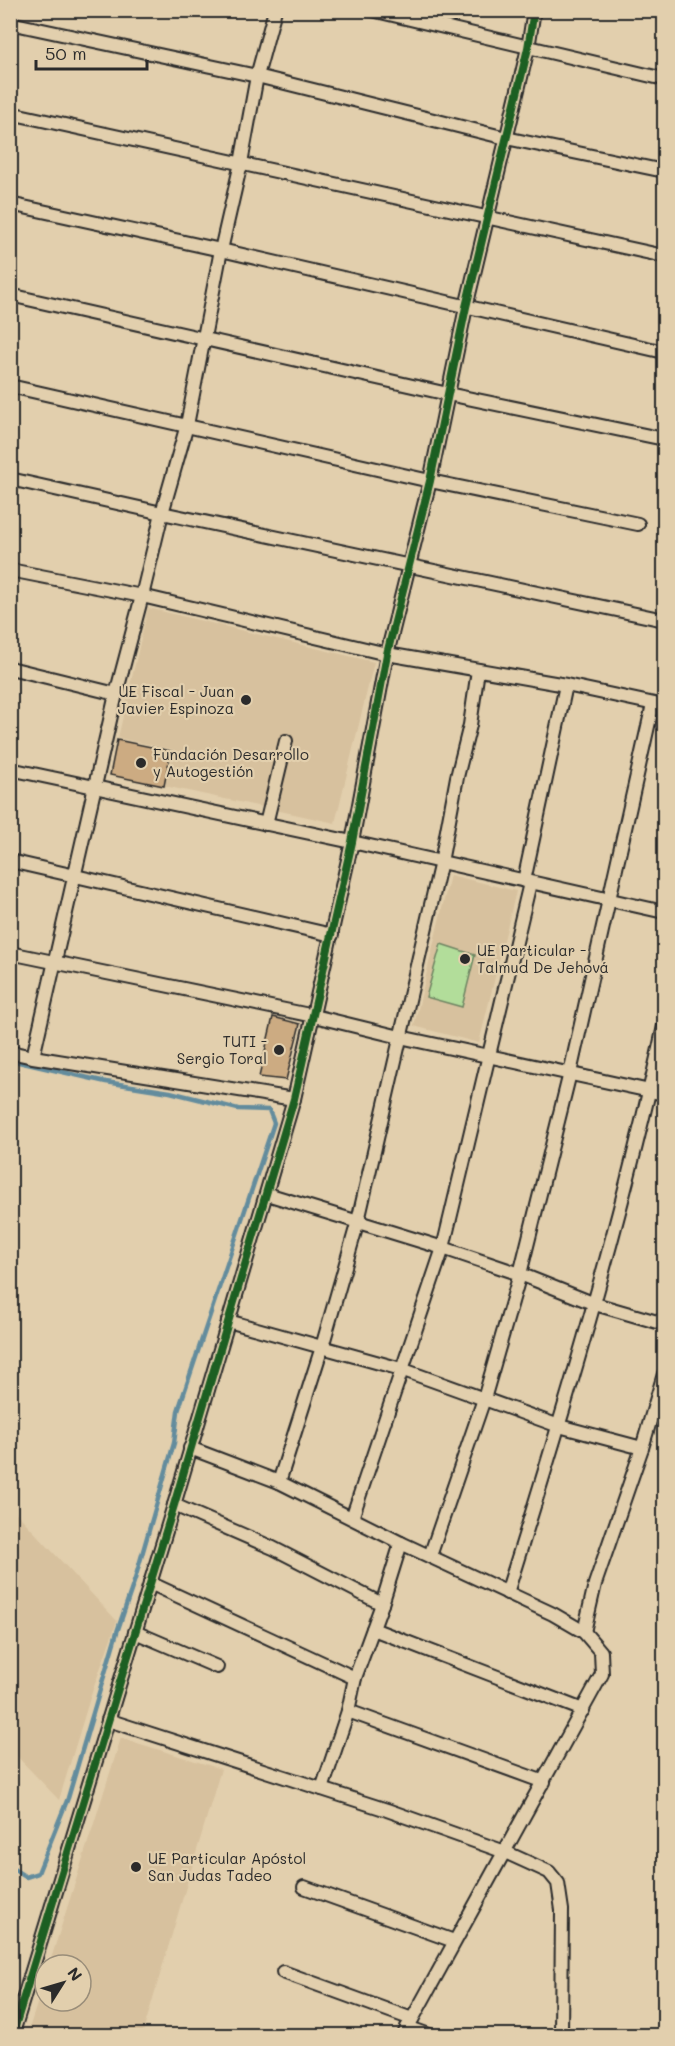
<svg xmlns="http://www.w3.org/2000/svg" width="675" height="2046" viewBox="0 0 675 2046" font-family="Mali,sans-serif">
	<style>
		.built { fill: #d7c19e }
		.green { fill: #b2dd9a; stroke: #6e8462; stroke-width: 1.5 }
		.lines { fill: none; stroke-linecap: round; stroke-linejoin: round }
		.stream { stroke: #638c9d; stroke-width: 4.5 }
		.building { fill: #ccab82; stroke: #2b2b2b; stroke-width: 1.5 }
		.street-casing { stroke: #2b2b2b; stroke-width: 16 }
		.street { stroke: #e2cfad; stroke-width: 12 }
		.cycleway-casing { stroke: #e2cfad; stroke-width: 11 }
		.cycleway { stroke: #1b5e20; stroke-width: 8 }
		.poi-dot { fill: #2b2b2b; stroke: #e2cfad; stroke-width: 2 }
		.labels { text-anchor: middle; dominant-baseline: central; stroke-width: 4.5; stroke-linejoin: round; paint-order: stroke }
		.poi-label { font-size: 15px; fill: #2b2b2b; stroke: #e2cfad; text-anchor: start }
	</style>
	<rect width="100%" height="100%" fill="#e2cfad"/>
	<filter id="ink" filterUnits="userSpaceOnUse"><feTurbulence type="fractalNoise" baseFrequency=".0167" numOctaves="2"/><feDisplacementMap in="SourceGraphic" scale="12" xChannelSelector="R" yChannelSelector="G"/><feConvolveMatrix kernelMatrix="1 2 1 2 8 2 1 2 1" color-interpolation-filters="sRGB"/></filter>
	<g filter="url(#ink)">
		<g class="built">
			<polygon points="148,608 374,662 335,823 165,786 173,750 118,738"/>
			<polygon points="450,875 516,891 479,1043 414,1026"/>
			<polygon points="10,1506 117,1621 90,1698 59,1800 11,1750"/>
			<polygon points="121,1738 221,1769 143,2032 149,2035 27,2035 45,1979 45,2001 81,2001 81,1965 49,1965"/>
		</g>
		<polygon class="green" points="441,944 475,955 462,1007 426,997"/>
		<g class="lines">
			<polyline class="stream" points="10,1060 106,1082 170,1092 238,1109 269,1110 274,1123 178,1411 174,1443 135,1579 117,1632 68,1798 38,1873 26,1877 10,1867"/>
		</g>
		<g class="building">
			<polygon points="117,740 171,751 164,786 110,775"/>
			<polygon points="273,1017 300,1024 286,1080 259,1077"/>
		</g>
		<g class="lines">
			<defs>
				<g id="street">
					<polyline points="372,10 664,79"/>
					<polyline points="10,23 257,76 506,138 664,171"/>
					<polyline points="10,113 664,256"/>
					<polyline points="10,204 221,250 664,352"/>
					<polyline points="10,295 448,394 664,439"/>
					<polyline points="10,386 430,481 638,524"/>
					<polyline points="10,479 162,513 664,620"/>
					<polyline points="10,570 142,596 387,654 566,685 664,706"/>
					<polyline points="10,668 116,694"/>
					<polyline points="10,769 352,842 664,912"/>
					<polyline points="266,824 286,741"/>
					<polyline points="10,861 332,935"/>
					<polyline points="524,881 566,685"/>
					<polyline points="10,953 314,1016 400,1037 664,1094"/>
					<polyline points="10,1052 33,1057 294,1099"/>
					<polyline points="33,1057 116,694 142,596 162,513 187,425 221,250 241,163 257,76 275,10"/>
					<polyline points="267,1194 443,1248 520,1274 595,1304 664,1324"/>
					<polyline points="228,1321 401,1369 559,1426 642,1448"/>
					<polyline points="190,1448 279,1482 401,1543 553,1614 584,1632 601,1652 602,1674 403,2036"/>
					<polyline points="279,1482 322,1347 358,1221 442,857 457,777 470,725 478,670"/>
					<polyline points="174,1505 273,1548 382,1604"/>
					<polyline points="352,1518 443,1248 530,883"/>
					<polyline points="430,1556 484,1399 520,1274 570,1073 653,704"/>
					<polyline points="150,1583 355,1678"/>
					<path d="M507,1593C566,1405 622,1218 664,1026"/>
					<polyline points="373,1629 583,1710"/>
					<polyline points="135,1632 217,1667"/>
					<polyline points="584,1632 595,1584 642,1448 664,1374"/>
					<polyline points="348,1711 544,1782"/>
					<polyline points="108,1720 387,1810 505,1852 549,1872 558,1883 562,1910 561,2036"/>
					<polyline points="322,1789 348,1711 355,1678 382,1604 401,1543"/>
					<polyline points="304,1887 454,1941"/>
					<polyline points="283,1972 412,2019"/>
					<polyline points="407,2027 432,2036"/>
					<polyline points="12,2036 174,1505 294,1099 352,842 387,654 430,481 466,307 528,48 534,10"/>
				</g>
			</defs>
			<use href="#street" class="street-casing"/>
			<use href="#street" class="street"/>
			<defs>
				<polyline id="cycleway" points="12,2036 174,1505 294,1099 352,842 387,654 430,481 466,307 528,48 534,10"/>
			</defs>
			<use href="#cycleway" class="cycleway-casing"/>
			<use href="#cycleway" class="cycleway"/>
		</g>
	</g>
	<g class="poi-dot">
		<circle cx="246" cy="700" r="6"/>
		<circle cx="141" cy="763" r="6"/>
		<circle cx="465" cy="959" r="6"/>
		<circle cx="279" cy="1050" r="6"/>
		<circle cx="136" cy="1867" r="6"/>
	</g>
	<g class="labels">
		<g class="poi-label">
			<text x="234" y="691" text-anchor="end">UE Fiscal - Juan<tspan x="234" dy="17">Javier Espinoza</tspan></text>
			<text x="153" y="754">Fundación Desarrollo<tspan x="153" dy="17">y Autogestión</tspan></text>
			<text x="477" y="950">UE Particular -<tspan x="477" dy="17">Talmud De Jehová</tspan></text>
			<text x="267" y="1041" text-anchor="end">TUTI -<tspan x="267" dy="17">Sergio Toral</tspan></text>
			<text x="148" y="1858">UE Particular Apóstol<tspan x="148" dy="17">San Judas Tadeo</tspan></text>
		</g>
	</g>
	<rect width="675" height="2046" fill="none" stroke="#e2cfad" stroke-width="36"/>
	<rect x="18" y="18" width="639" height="2010" fill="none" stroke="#2b2b2b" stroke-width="2" filter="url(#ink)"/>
	<g transform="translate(63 1983) rotate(53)"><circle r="28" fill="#e2cfad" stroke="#998d79" stroke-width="1.5"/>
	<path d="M0-4.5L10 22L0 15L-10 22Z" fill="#2b2b2b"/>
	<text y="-9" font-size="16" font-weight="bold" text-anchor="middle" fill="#2b2b2b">N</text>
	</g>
	<path d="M36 60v9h111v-9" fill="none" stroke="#2b2b2b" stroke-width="3"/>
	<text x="45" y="60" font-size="18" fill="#2b2b2b" stroke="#e2cfad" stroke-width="4.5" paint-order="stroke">50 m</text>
</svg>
